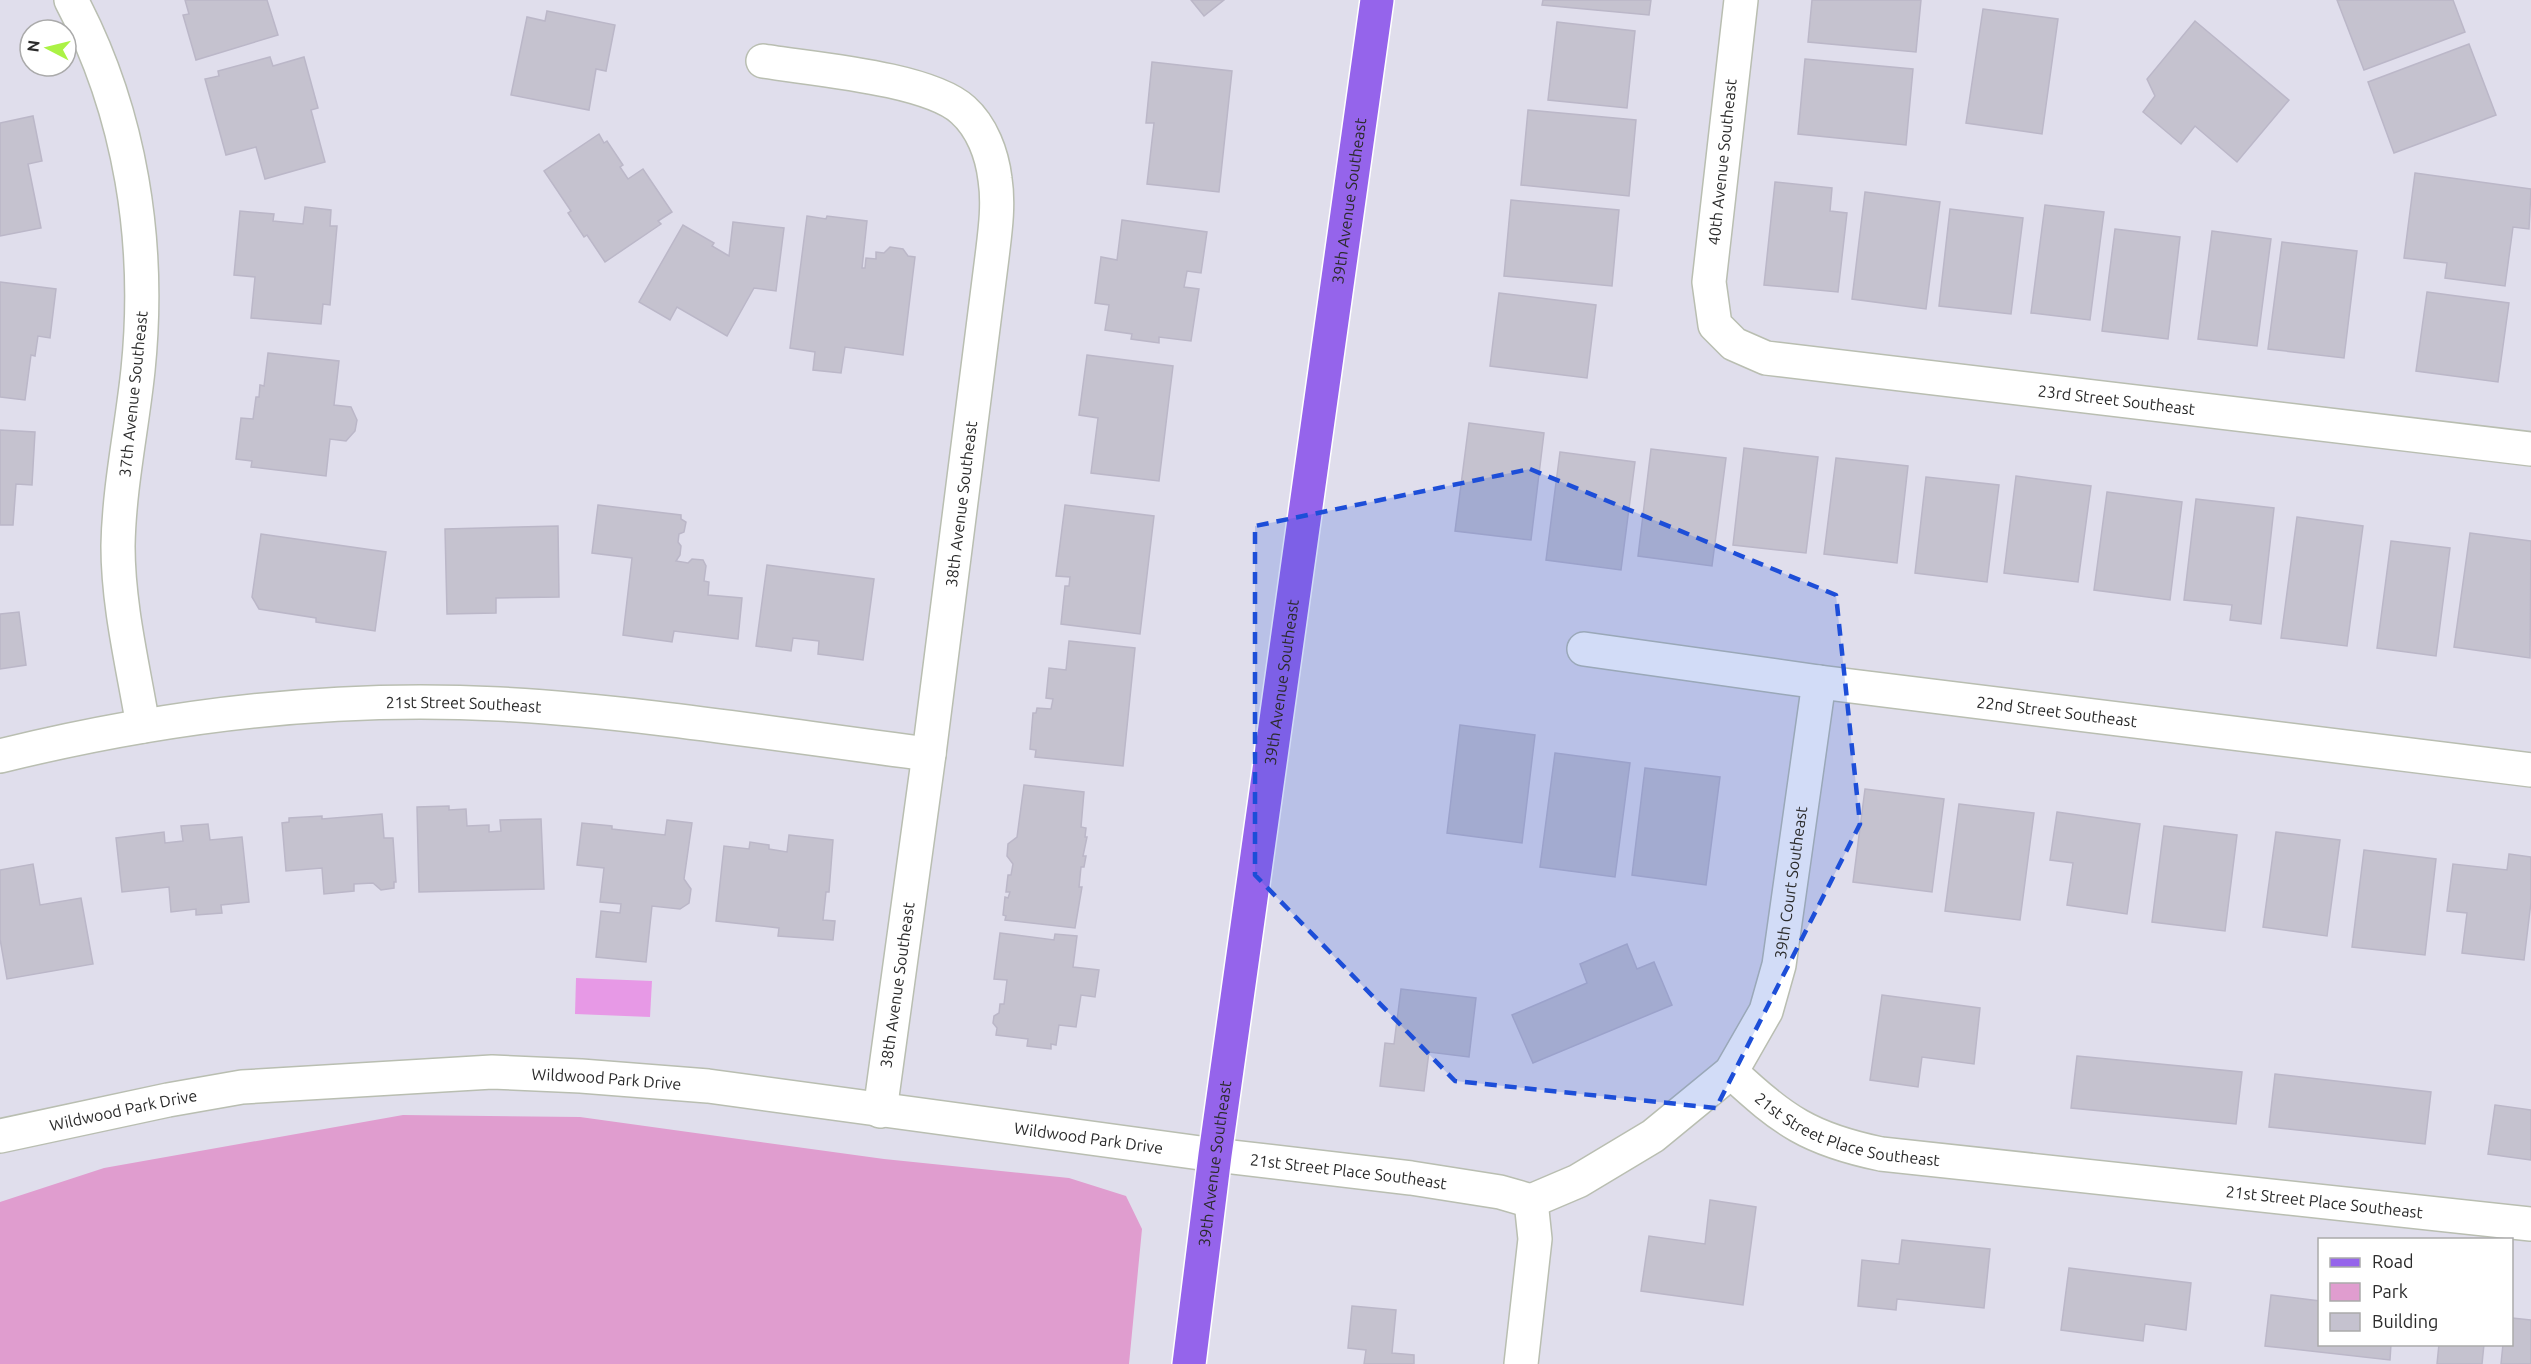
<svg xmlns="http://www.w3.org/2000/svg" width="2531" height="1364" viewBox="0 0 2531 1364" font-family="Ubuntu,sans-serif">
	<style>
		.green { fill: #e09dcf }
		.pitch { fill: #e799e6 }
		.building { fill: #c5c2cf; stroke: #bbb7c8; stroke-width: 1.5 }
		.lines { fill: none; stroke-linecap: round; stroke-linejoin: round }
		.minor-casing { stroke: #b9beb1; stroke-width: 36 }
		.major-casing { stroke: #fff; stroke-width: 36 }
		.minor { stroke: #fff; stroke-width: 33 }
		.major { stroke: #9564eb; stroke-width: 33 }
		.marked { fill: #1d4ed8; fill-opacity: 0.2; stroke: #1d4ed8; stroke-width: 4.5; stroke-dasharray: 12 8; stroke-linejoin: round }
		.labels { text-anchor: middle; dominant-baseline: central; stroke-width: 4.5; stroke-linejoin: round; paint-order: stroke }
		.street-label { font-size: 16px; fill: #2b2b2b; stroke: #fff }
	</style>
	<rect width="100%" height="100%" fill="#e0deec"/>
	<polygon class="green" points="403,1115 580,1117 884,1159 1069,1178 1126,1196 1142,1229 1129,1364 0,1364 0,1202 104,1168"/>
	<polygon class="pitch" points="576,978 652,981 650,1017 575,1014"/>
	<g class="building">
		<polygon points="185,0 267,0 278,35 196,60 183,15 189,14"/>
		<polygon points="1191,0 1224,0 1204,16"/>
		<polygon points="1543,0 1651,0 1649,15 1542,5"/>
		<polygon points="1812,0 1921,0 1916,52 1808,42"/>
		<polygon points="2337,0 2453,0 2465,32 2364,70"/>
		<polygon points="1983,9 2058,19 2042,134 1966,123"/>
		<polygon points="547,11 615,25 606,71 596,69 589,110 511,95 527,17 545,21"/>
		<polygon points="2195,21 2289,100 2237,162 2195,126 2181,144 2143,112 2155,96 2147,79"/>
		<polygon points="1557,22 1635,31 1627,108 1548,100"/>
		<polygon points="2469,44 2496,115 2394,153 2368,82"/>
		<polygon points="270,57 273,66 304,57 318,108 311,110 325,162 265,179 256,147 226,155 205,79 219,76 218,71"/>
		<polygon points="1805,59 1913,69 1906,145 1798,134"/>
		<polygon points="1152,62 1232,71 1219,192 1147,184 1154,123 1146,123"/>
		<polygon points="1528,110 1636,120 1629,196 1521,185"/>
		<polygon points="33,116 42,161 28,164 41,228 0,236 0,123"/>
		<polygon points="599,134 604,143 607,141 623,165 620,167 628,179 643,169 672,212 658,221 661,224 605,262 587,235 584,237 568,213 571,211 544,171"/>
		<polygon points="2415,173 2531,189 2529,229 2513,227 2505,286 2445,278 2447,263 2404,258"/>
		<polygon points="1775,182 1832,188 1830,211 1847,213 1838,292 1764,285"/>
		<polygon points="1865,192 1940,202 1926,309 1852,299"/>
		<polygon points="1511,200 1619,210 1612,286 1504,276"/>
		<polygon points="2045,205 2104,212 2090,320 2031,313"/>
		<polygon points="305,207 331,210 330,226 337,226 330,305 323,304 321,324 251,318 255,277 234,275 240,211 274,214 273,221 303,224"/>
		<polygon points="1950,209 2023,218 2011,314 1939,306"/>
		<polygon points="807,216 826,219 827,216 867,221 862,268 865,268 866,258 876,259 876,252 884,253 890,247 903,249 908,256 915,257 903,355 845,347 841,373 813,370 815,352 790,348"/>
		<polygon points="1122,220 1207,232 1201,273 1187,271 1184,287 1199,289 1191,341 1159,337 1159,343 1131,339 1132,334 1105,330 1109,305 1095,303 1101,257 1117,260"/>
		<polygon points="733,222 784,228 776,291 754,288 727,336 677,307 670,320 639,302 683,225 714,243 712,246 729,256"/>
		<polygon points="2115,229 2180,237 2168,339 2102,331"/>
		<polygon points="2212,231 2271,239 2257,346 2198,339"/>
		<polygon points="2282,242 2357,251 2344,358 2268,349"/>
		<polygon points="0,282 56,289 50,338 38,336 35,356 31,355 25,400 0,397"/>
		<polygon points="2427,292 2509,303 2498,382 2416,371"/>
		<polygon points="1499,293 1596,305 1587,378 1490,366"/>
		<polygon points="268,353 339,361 334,405 351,407 357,420 355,431 346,441 330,439 326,476 251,467 252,461 236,459 241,418 253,419 256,397 259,397 260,385 264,386"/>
		<polygon points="1087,355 1173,366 1159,481 1091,473 1098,418 1079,415"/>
		<polygon points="1469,423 1544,433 1531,540 1455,531"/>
		<polygon points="0,430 35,432 32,485 16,484 13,525 0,525"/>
		<polygon points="1744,448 1818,457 1806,553 1733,545"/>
		<polygon points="1651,449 1726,458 1712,566 1638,556"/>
		<polygon points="1560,452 1635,462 1621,570 1546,560"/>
		<polygon points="1836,458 1908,466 1897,563 1824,554"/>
		<polygon points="2016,476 2091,486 2078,582 2004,573"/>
		<polygon points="1926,477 1999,485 1987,582 1915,573"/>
		<polygon points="2107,492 2182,502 2170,600 2094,590"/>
		<polygon points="2196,499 2274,508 2261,624 2230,620 2232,605 2184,600"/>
		<polygon points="598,505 681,515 681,519 686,522 684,532 679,534 678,542 681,546 680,555 676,561 688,563 692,559 703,560 706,566 704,581 709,582 708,595 742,598 738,639 674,631 672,642 623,635 632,558 592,553"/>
		<polygon points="1065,505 1154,516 1140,634 1061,624 1065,586 1069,586 1070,577 1056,576"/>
		<polygon points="2297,517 2363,526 2347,646 2281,638"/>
		<polygon points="558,526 559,597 496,598 496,613 447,614 445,529"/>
		<polygon points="2470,533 2531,541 2530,658 2454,647"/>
		<polygon points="261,534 386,552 375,631 316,622 316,618 259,609 252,597"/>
		<polygon points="2391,541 2450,548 2436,656 2377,648"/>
		<polygon points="767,565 874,579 863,660 818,654 819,641 793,638 791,651 756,646"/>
		<polygon points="19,612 26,665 0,669 0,614"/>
		<polygon points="1069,641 1135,648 1123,766 1035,757 1036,750 1030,749 1033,713 1036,713 1037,708 1051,709 1053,699 1046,698 1049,668 1066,670"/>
		<polygon points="1460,725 1535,735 1522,843 1447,833"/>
		<polygon points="1555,753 1630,763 1615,877 1540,867"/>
		<polygon points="1645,768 1720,777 1706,885 1632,875"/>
		<polygon points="1024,785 1084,792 1081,827 1086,828 1085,837 1087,837 1083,856 1086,856 1084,867 1081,867 1079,887 1082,887 1075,928 1005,920 1006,916 1003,915 1005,897 1008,898 1010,892 1006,892 1008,875 1011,875 1013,864 1007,856 1008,844 1017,837"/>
		<polygon points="1865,789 1944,799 1932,892 1853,882"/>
		<polygon points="1959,804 2034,813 2020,920 1945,911"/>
		<polygon points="449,806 449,810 466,809 467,826 489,825 489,832 501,831 500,820 541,819 544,889 419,892 417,807"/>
		<polygon points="2057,812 2140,824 2127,914 2067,905 2073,863 2050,860"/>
		<polygon points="382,814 384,838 393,838 396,882 394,882 394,888 381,890 373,883 354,884 354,891 324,894 322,868 286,871 282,823 289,822 289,818 322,816 322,819"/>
		<polygon points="667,820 692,823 684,879 691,889 689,903 680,909 652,906 646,962 596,957 601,911 620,913 621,904 600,902 604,868 577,865 582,823 612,826 612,829 665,835"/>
		<polygon points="208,824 210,840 242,837 249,902 221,905 222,913 196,915 196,909 171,912 169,887 122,892 116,838 164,832 165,843 183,841 181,826"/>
		<polygon points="2164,826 2237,835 2225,931 2152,922"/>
		<polygon points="2276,832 2340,840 2327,936 2263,927"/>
		<polygon points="789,835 833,840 829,892 826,892 823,920 835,921 833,940 778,936 779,928 716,921 724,846 749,849 750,842 769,845 769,849 787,852"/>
		<polygon points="2364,850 2436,859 2425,955 2352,947"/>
		<polygon points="2509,854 2531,857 2531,902 2524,960 2462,953 2467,913 2447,911 2453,864 2507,870"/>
		<polygon points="33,864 40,905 81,898 93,964 7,979 0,939 0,870"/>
		<polygon points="1000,933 1054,940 1055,934 1077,936 1073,967 1099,970 1095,997 1081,995 1076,1027 1059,1025 1056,1045 1051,1044 1051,1049 1027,1046 1028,1039 996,1035 997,1028 993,1023 994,1016 999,1013 1000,1004 1004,1004 1007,980 994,979"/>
		<polygon points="1627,944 1637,969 1654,962 1672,1005 1533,1063 1512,1015 1587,983 1580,964"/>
		<polygon points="1401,989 1476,998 1469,1057 1429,1052 1424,1091 1380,1086 1385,1043 1394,1044"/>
		<polygon points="1882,995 1980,1008 1974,1064 1922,1057 1918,1087 1870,1080"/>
		<polygon points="2077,1056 2242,1072 2236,1124 2071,1108"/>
		<polygon points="2275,1074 2431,1092 2425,1144 2269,1127"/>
		<polygon points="2495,1105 2531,1110 2531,1160 2488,1154"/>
		<polygon points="1710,1200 1756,1207 1743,1305 1641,1291 1649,1236 1705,1244"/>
		<polygon points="1902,1240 1990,1249 1984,1308 1897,1299 1896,1310 1858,1306 1862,1260 1899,1264"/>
		<polygon points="2069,1268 2191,1283 2186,1330 2145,1324 2143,1341 2061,1330"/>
		<polygon points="2271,1295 2320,1301 2320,1344 2391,1344 2390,1360 2265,1346"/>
		<polygon points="1352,1306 1396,1310 1392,1353 1414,1355 1414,1364 1364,1364 1366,1350 1348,1348"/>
		<polygon points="2512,1318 2531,1320 2531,1364 2501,1364 2503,1344 2512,1344"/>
		<polygon points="2439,1344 2484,1344 2482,1364 2437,1364"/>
	</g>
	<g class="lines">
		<defs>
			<g id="minor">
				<path d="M71,0C131,113 151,243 138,370C132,428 119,487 118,546C118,606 133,666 143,726"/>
				<path id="s1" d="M1741,0L1709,282L1715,325L1734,344L1766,358L2531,449"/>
				<path d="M763,61C812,69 928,78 963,110C982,127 992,154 995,179C999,205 995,232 992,257L929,754L880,1111"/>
				<path id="s2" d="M1584,649L1819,682L2531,770"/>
				<path id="s3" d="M0,756C162,716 332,695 499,704C643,712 786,736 929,754"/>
				<path id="s4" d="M1731,1072C1784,1121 1809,1139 1881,1154L2531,1224"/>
				<path id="s5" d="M0,1136L168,1100L242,1087L492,1072L581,1076L708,1086L1215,1155L1411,1178L1500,1192L1531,1201L1578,1181L1653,1136L1731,1072L1766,1011L1779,965L1819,682"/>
				<polyline points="1521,1364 1535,1239 1531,1201"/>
			</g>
			<g id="major">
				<path id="s6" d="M1189,1364L1215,1155L1377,0"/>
			</g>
		</defs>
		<use href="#minor" class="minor-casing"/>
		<use href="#major" class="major-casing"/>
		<use href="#minor" class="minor"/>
		<use href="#major" class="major"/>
	</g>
	<path class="marked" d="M1530,469L1836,595L1860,824L1716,1108L1455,1081L1255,875V526Z"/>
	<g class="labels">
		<g class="street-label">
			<text transform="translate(1722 162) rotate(-84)">40th Avenue Southeast</text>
			<text stroke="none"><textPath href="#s6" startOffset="1174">39th Avenue Southeast</textPath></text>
			<text transform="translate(133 394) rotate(-84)">37th Avenue Southeast</text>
			<text stroke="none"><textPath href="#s1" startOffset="742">23rd Street Southeast</textPath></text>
			<text transform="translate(961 504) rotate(-83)">38th Avenue Southeast</text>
			<text stroke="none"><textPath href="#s6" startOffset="688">39th Avenue Southeast</textPath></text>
			<text stroke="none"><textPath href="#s3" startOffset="468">21st Street Southeast</textPath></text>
			<text stroke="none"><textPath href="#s2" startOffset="477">22nd Street Southeast</textPath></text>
			<text stroke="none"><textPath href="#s5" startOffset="1986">39th Court Southeast</textPath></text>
			<text transform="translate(897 985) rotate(-82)">38th Avenue Southeast</text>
			<text stroke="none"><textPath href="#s5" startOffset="612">Wildwood Park Drive</textPath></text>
			<text stroke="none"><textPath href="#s5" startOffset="126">Wildwood Park Drive</textPath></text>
			<text stroke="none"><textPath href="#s4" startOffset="134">21st Street Place Southeast</textPath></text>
			<text stroke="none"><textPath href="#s5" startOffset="1098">Wildwood Park Drive</textPath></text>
			<text stroke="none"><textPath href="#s6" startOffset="202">39th Avenue Southeast</textPath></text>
			<text stroke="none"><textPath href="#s5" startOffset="1360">21st Street Place Southeast</textPath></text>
			<text stroke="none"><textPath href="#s4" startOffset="620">21st Street Place Southeast</textPath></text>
		</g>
	</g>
	<rect x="2318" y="1238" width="195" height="108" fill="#ffffff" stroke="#aaaaaa" stroke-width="1.5"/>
	<rect x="2330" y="1258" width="30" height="9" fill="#9564eb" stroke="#aaaaaa" stroke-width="1.5"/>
	<text x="2372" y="1268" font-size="18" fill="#2b2b2b">Road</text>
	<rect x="2330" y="1283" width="30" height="18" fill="#e09dcf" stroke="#aaaaaa" stroke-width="1.5"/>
	<text x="2372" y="1298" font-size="18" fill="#2b2b2b">Park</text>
	<rect x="2330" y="1313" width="30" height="18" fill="#c5c2cf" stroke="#aaaaaa" stroke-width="1.5"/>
	<text x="2372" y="1328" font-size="18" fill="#2b2b2b">Building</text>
	<g transform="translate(48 48) rotate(277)"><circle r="28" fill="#ffffff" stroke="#aaaaaa" stroke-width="1.5"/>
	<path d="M0-4.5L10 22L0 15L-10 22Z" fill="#abf245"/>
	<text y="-9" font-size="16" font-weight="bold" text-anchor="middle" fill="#2b2b2b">N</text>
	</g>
</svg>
